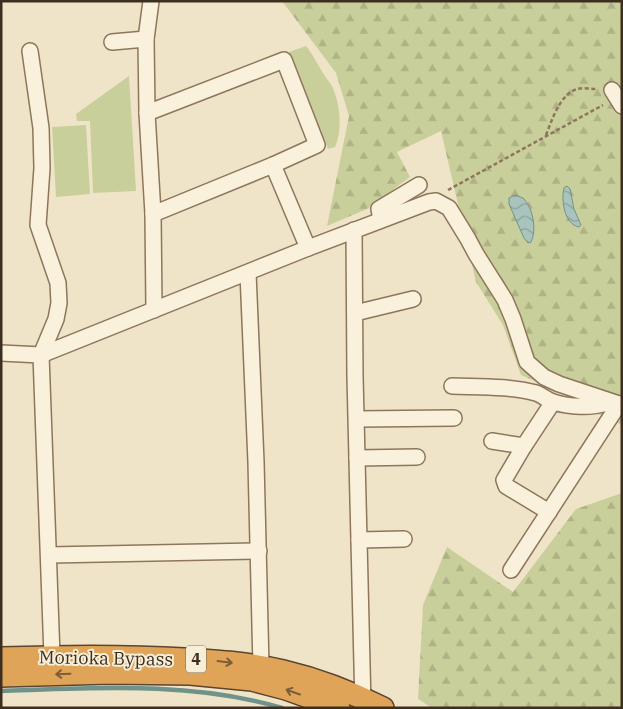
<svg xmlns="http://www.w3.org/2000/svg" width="623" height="709" viewBox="0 0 623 709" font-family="'IBM Plex Serif',serif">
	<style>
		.green { fill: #c9cf9b }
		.forest { fill: url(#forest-firs) }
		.water { fill: url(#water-waves); stroke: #6f938a }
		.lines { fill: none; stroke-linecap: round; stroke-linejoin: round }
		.stream { stroke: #6f938a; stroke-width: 4.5 }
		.minor-casing { stroke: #8d765c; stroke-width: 18 }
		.highway-casing { stroke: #5b4430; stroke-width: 24 }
		.path { stroke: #8d765c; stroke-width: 2.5; stroke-dasharray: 4 2.5; stroke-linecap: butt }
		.minor { stroke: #faf1dc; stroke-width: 15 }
		.highway { stroke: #e0a458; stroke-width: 21 }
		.oneway { stroke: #7e5d36 }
		.labels { text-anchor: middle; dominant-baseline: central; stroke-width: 4; stroke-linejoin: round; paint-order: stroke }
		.shield { fill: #f7eed8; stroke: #756857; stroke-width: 1 }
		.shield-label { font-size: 16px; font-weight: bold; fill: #3d2e20 }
		.street-label { font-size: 18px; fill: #3d2e20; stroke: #f7eed8 }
	</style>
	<defs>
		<pattern id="forest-firs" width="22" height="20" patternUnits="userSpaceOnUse" patternTransform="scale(1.25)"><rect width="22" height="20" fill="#c9cf9b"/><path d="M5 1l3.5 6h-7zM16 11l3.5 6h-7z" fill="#aeb285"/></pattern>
		<pattern id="water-waves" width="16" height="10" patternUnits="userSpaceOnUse" patternTransform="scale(1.25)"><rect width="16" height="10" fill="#a9c4bc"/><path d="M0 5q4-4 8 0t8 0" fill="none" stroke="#8ba098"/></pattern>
	</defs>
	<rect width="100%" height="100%" fill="#f0e4c8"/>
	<g class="green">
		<path d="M306,46C313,55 317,63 323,73C325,77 329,81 332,86C340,103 343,129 335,147L328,149L289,52Z"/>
		<polygon points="129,76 136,191 93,193 90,121 77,121 76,114"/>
		<polygon points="86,125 90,194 56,197 52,127"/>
	</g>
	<g class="forest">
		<polygon points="282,1 622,1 622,425 590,410 574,410 571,397 521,375 503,325 476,282 441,131 397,152 410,177 367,209 327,226 349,116 336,73"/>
		<polygon points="622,493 622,708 432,708 418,699 423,605 447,547 513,592 576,509"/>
	</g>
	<g class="water">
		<path d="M567,186L570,189L574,209L581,225L579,227C564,224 561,200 564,188Z"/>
		<path d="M515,195L523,198C533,208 537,229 531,242L528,243L524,238L509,204V198Z"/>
	</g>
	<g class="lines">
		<path class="stream" d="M1,691C94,688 192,681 282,708"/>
		<defs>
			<g id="minor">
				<polyline points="151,1 146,39 147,113 153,214 154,310"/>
				<polyline points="112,42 146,39"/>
				<polyline points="30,51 41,128 42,168 38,225 58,283 59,303 56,319 41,355 52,656"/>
				<polyline points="612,90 622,106"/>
				<polyline points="147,113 284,60 317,145 273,165 153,214"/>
				<polyline points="273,165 308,248"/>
				<polyline points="381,220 379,209 419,185"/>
				<polyline points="354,230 355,376 363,706"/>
				<polyline points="248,273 256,462 261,667"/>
				<polyline points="355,313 413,299"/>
				<polyline points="1,353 41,355 308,248 429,202 436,201 449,208 468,239 476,254 505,300 513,319 527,362 544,377 559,384 622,405"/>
				<path d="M452,386C480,387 509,386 536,393C542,395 547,400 553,402C569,407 591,408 607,403"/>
				<polyline points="357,419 454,418"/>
				<polyline points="492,441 524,446"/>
				<polyline points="357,458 417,457"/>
				<polyline points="549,512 506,486 504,480 524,446 553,402"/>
				<polyline points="359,540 404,539"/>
				<polyline points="49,555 259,551"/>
				<polyline points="511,570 619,404"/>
			</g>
			<g id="highway">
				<path d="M1,658C62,656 123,655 184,659C217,661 251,663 283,671C317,679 351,692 383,708"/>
				<polyline points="1,676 110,673 190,674 252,680 286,689 339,708"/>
			</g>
		</defs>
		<use href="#minor" class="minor-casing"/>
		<use href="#highway" class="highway-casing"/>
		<g class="path">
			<path d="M546,135C552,120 560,94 577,89C583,87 591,89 597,89"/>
			<polyline points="448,190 603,105"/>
		</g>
		<use href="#minor" class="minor"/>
		<use href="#highway" class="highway"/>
	</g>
	<defs><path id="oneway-shaft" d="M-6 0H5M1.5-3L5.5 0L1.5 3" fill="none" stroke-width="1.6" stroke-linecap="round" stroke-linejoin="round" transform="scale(1.25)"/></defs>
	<g class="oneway">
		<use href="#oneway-shaft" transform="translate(225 662) rotate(7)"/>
		<use href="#oneway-shaft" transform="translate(63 674) rotate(178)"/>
		<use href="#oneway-shaft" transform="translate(293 692) rotate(-161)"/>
	</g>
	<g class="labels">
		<rect class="shield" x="186" y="645.5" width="20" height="27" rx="4"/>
		<g class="shield-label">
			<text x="196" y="659">4</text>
		</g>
		<g class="street-label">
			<text transform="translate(106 658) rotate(1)">Morioka Bypass</text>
		</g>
	</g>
	<rect width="623" height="709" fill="none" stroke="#3d2e20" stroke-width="5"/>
</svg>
